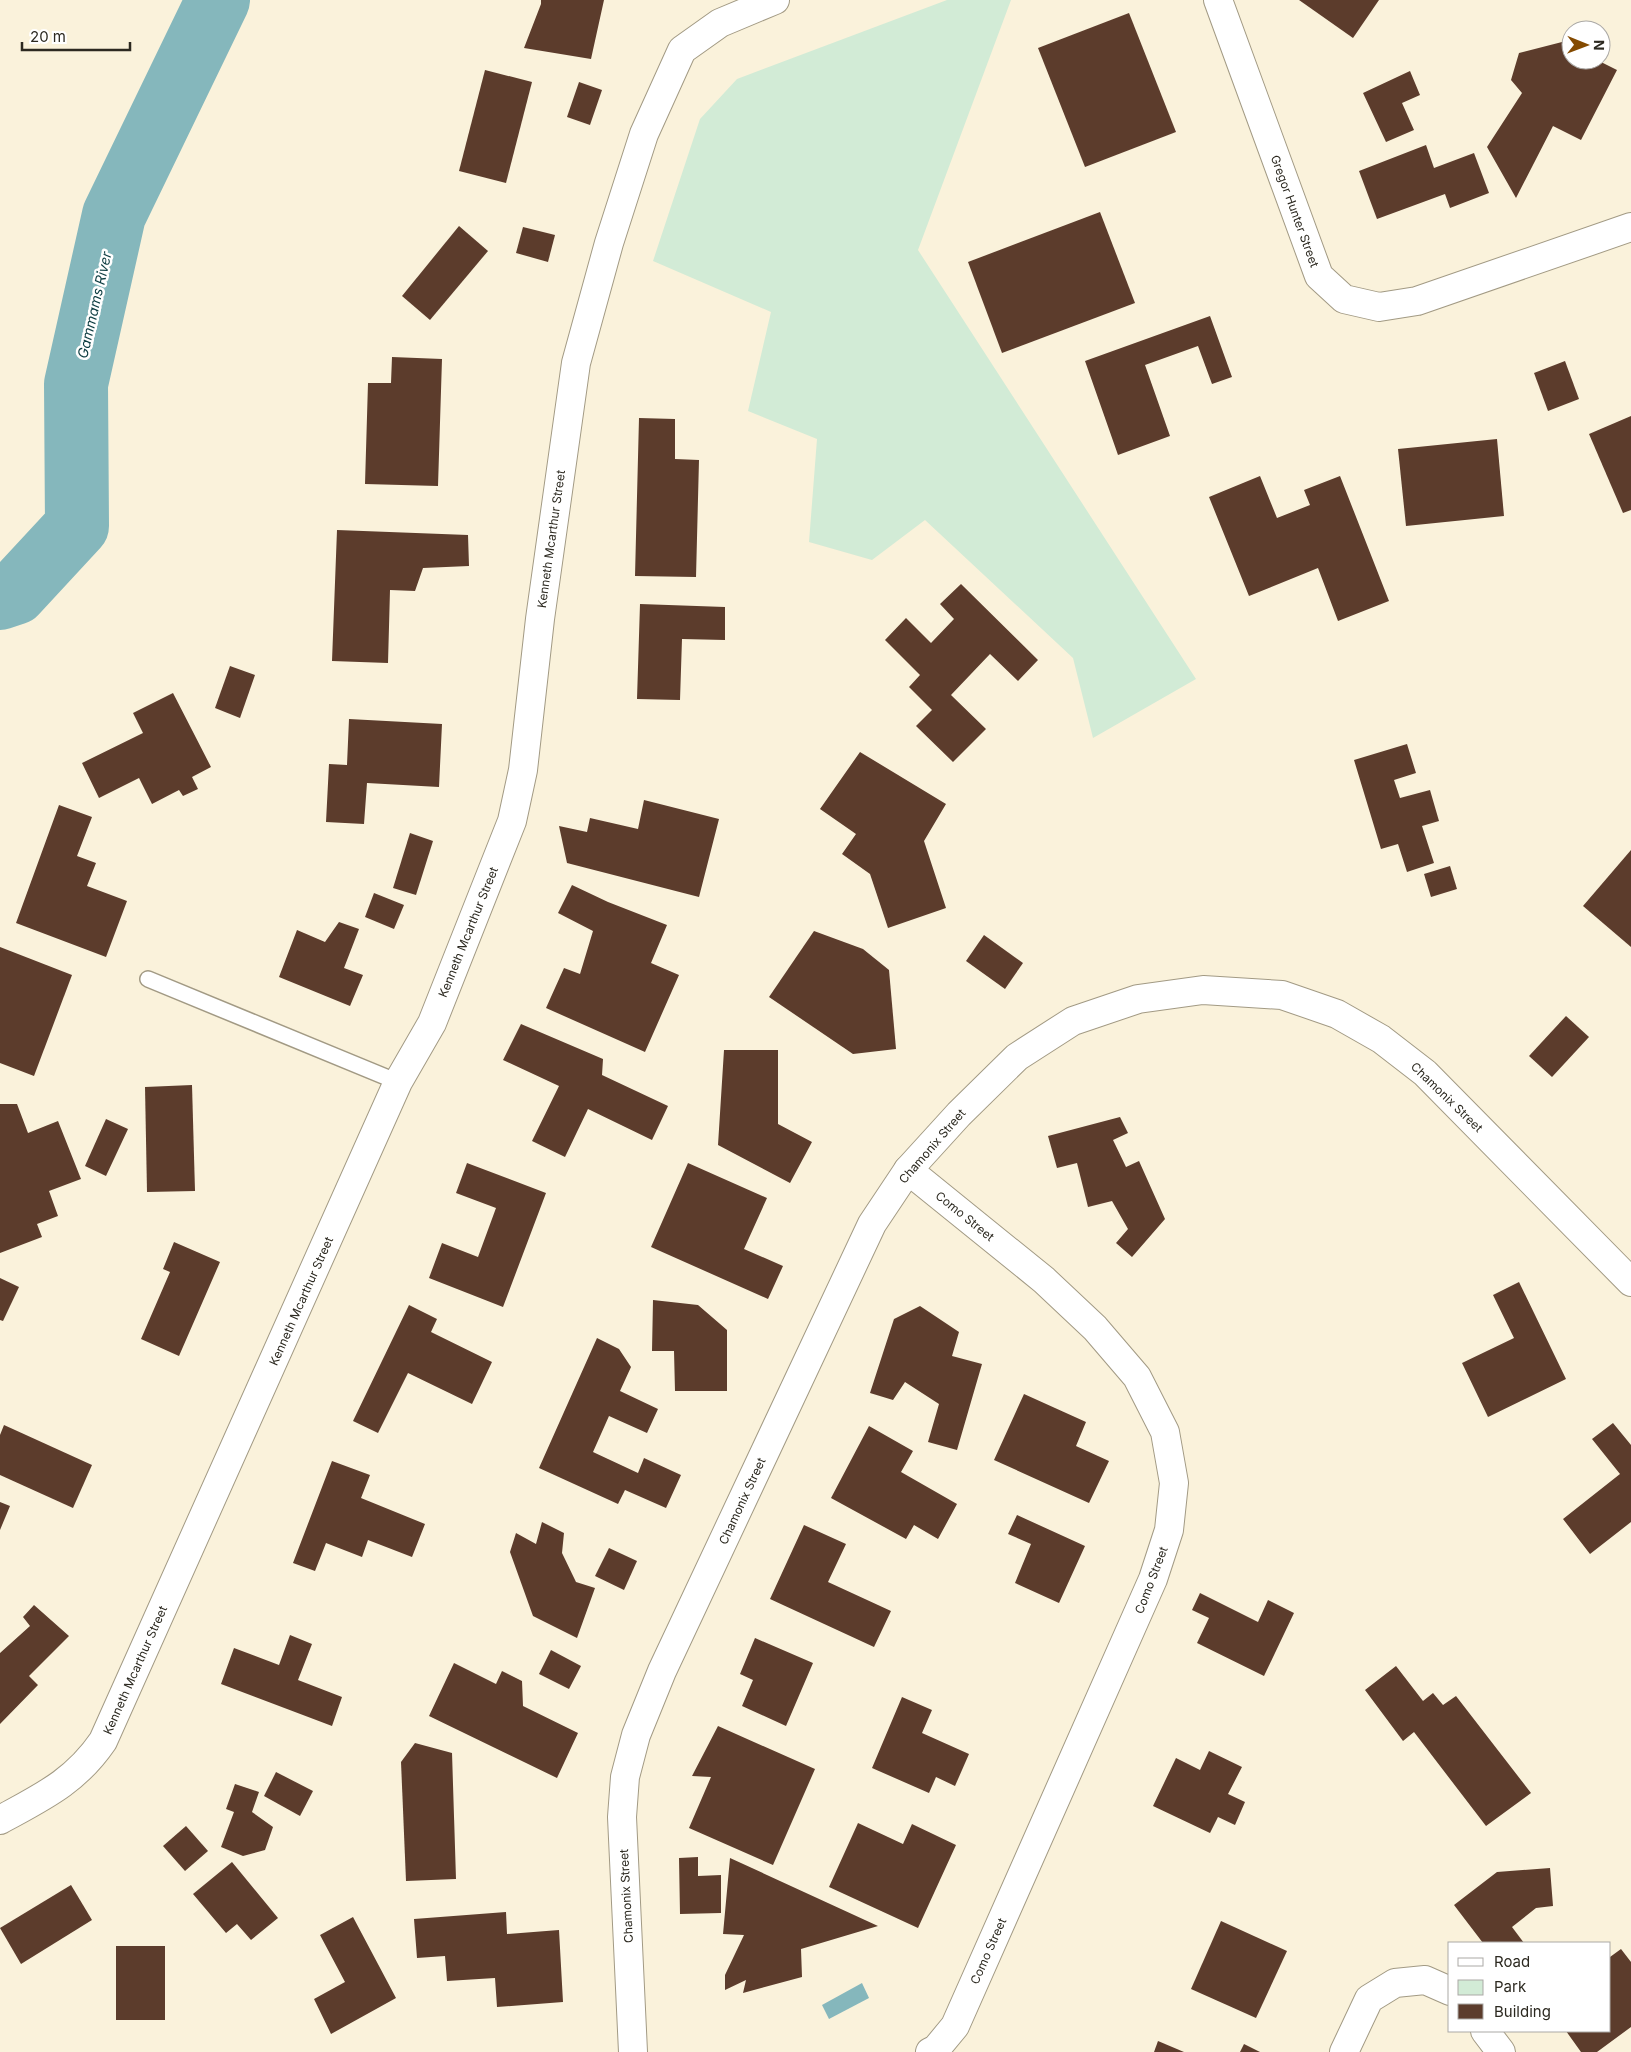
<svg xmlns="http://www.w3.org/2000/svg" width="1631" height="2052" viewBox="0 0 1631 2052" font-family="Inter,sans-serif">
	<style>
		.green { fill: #d2ebd6 }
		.water { fill: #85b7bc }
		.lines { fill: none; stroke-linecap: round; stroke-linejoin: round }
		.river { stroke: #85b7bc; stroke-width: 64 }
		.building { fill: #5c3c2c }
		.service-casing { stroke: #a29a84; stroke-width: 18 }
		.minor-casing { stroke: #a29a84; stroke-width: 30 }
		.service { stroke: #fff; stroke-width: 15 }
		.minor { stroke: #fff; stroke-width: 28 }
		.labels { text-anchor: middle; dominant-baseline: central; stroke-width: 5; stroke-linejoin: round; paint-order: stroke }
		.street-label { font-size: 12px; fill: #2c2920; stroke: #fff }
		.water-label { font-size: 14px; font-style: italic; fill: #0c3c40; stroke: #fff }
	</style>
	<rect width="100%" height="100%" fill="#faf2db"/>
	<polygon class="green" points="947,0 1011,0 918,250 1196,679 1093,738 1073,658 925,520 872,560 809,542 817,439 748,411 771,312 653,261 700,119 737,79"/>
	<polygon class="water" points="862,1983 869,1998 829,2019 822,2005"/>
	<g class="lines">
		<polyline class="river" points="0,598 15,593 77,526 76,384 114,215 218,0"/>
	</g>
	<g class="building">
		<polygon points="541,0 604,0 591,59 524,48 541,4"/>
		<polygon points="1299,0 1379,0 1353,38"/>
		<polygon points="1129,13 1176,132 1085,167 1038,48"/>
		<polygon points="1562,42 1571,47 1571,60 1597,60 1617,70 1581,140 1553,126 1516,198 1487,147 1522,93 1511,80 1519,53"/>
		<polygon points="485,70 532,82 506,183 459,171"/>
		<polygon points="1410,71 1420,95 1402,103 1414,130 1386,142 1363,93"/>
		<polygon points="579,82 602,90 590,125 567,117"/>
		<polygon points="1426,145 1434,168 1474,153 1489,193 1450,208 1445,194 1377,219 1359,171"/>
		<polygon points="1100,212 1135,303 1002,353 968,262"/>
		<polygon points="459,226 488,251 430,320 402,296"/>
		<polygon points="523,227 555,235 548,262 516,253"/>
		<polygon points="1210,316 1232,377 1212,384 1198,346 1145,365 1170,436 1118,455 1085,361"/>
		<polygon points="392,357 442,359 438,486 365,484 368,383 391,383"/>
		<polygon points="1565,361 1579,399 1548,411 1534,373"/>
		<polygon points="1631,416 1631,510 1623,513 1589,434"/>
		<polygon points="639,418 675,419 675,459 699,460 696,577 635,576"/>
		<polygon points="1497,439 1504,516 1406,526 1398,449"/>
		<polygon points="1260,476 1277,518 1310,505 1304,490 1340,476 1389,601 1338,621 1318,568 1249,596 1209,497"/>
		<polygon points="337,530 468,535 469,566 423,568 415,591 390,590 388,663 332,661"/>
		<polygon points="961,584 1038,660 1018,681 990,654 951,695 986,729 953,762 916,726 932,710 909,687 920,675 885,640 906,618 931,643 954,619 940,604"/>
		<polygon points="640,604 725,607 725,640 682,639 680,700 637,699"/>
		<polygon points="230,666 255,675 240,718 215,708"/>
		<polygon points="173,693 211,767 192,777 198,789 183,796 179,790 152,804 139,778 99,798 82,763 143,733 133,713"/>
		<polygon points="349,719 442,724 439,787 367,783 364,824 326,822 329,764 347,765"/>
		<polygon points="1407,744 1416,773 1394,780 1400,798 1430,790 1439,821 1422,826 1434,863 1407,872 1398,844 1381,849 1354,760"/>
		<polygon points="860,752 946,804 924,841 946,908 888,928 870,874 842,854 856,834 820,809"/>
		<polygon points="644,800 719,819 699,897 567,863 559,826 587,832 590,818 638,829"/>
		<polygon points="59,805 92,817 77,856 96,863 87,886 127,901 106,957 16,923"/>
		<polygon points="410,833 433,841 416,895 393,888"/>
		<polygon points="1631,850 1631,947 1583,906"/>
		<polygon points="1450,866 1457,889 1431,897 1424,874"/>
		<polygon points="572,885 608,902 667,925 651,963 679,975 645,1052 546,1008 564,968 580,974 593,931 558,913"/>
		<polygon points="374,893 404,905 394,929 365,917"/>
		<polygon points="339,922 359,929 344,968 363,975 350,1006 279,977 297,930 325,942"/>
		<polygon points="814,931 863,949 889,970 896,1049 853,1054 769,997"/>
		<polygon points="984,935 1023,963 1005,989 966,961"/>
		<polygon points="0,947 72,975 34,1076 0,1063"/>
		<polygon points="1566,1016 1589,1037 1552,1077 1529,1056"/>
		<polygon points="521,1024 603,1059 602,1075 668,1106 652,1140 588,1109 565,1157 532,1141 559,1086 503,1060"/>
		<polygon points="724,1050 778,1050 778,1124 812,1142 790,1183 718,1145"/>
		<polygon points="192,1085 195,1191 147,1192 145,1087"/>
		<polygon points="0,1104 17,1104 28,1133 58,1121 81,1179 49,1191 58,1216 37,1224 42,1237 0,1253"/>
		<polygon points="1120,1117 1128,1133 1113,1140 1126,1167 1139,1161 1165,1219 1132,1257 1116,1243 1128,1229 1112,1201 1088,1207 1077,1163 1057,1168 1048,1136"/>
		<polygon points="106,1119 128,1129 106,1176 85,1166"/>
		<polygon points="467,1163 546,1193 503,1307 429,1278 442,1243 478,1257 496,1208 456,1193"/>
		<polygon points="688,1163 767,1198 744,1249 783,1266 768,1299 651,1247"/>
		<polygon points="174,1242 220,1262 179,1356 141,1339 170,1272 163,1269"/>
		<polygon points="0,1278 19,1287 3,1321 0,1320"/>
		<polygon points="1519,1282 1566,1379 1488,1417 1462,1363 1514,1338 1493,1295"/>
		<polygon points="653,1300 698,1305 727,1330 727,1391 675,1391 674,1351 652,1351"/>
		<polygon points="409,1305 437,1319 431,1332 492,1362 472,1404 408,1373 378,1433 353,1421"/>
		<polygon points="920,1306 959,1332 952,1356 982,1364 957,1450 928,1442 939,1404 905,1382 893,1400 870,1393 894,1319"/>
		<polygon points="597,1338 619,1349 631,1367 620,1391 658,1409 647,1433 609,1416 593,1452 638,1473 644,1458 681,1475 666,1508 625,1490 618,1504 539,1468"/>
		<polygon points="1024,1394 1086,1422 1076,1446 1109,1461 1089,1503 994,1460"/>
		<polygon points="1613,1423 1631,1445 1631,1522 1590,1554 1563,1519 1620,1474 1592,1439"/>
		<polygon points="4,1425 92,1465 73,1508 0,1475 0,1435"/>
		<polygon points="869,1426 913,1451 901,1472 957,1504 938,1539 914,1525 906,1539 831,1498"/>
		<polygon points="332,1461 370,1475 361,1498 425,1524 412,1557 368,1540 362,1557 326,1543 315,1571 293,1563"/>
		<polygon points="0,1502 10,1506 0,1530"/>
		<polygon points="1017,1515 1085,1546 1059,1603 1015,1583 1031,1544 1008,1534"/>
		<polygon points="542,1522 564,1533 562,1553 576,1582 595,1588 577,1638 533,1616 510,1552 516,1533 536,1544"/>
		<polygon points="804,1525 846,1544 828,1582 891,1611 874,1647 770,1599"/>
		<polygon points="609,1548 637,1561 624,1590 595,1576"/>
		<polygon points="1200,1593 1258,1622 1268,1600 1294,1613 1264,1676 1197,1643 1209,1618 1192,1610"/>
		<polygon points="34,1605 69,1636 29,1676 38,1685 0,1724 0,1653 30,1626 23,1617"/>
		<polygon points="290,1635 312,1644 298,1680 342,1697 332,1726 221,1684 234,1648 279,1665"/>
		<polygon points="755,1638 813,1663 786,1726 742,1706 753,1680 740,1674"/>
		<polygon points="551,1650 581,1666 569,1689 539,1674"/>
		<polygon points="454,1663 496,1684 502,1671 522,1681 523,1706 578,1733 557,1778 429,1716"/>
		<polygon points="1396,1666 1423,1701 1433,1693 1443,1705 1456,1696 1531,1793 1486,1826 1414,1732 1403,1741 1365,1690"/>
		<polygon points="902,1697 932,1710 922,1733 969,1754 955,1786 936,1777 929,1793 872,1768"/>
		<polygon points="718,1726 815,1769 773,1865 689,1828 711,1777 692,1776"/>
		<polygon points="415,1743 452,1753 456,1879 406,1881 401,1762"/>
		<polygon points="1209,1751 1242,1767 1228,1794 1245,1802 1235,1825 1218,1817 1210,1833 1153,1806 1176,1758 1200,1770"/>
		<polygon points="276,1772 313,1791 300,1816 264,1796"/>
		<polygon points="235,1784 259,1792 252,1812 273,1827 265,1850 243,1856 221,1847 234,1812 226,1809"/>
		<polygon points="858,1823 903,1844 912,1824 956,1845 918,1928 829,1887"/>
		<polygon points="186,1826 208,1851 185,1871 163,1846"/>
		<polygon points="698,1857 698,1876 721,1875 721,1913 680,1914 679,1858"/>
		<polygon points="730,1858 878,1926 801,1949 802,1977 743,1993 746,1980 725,1990 725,1975 744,1935 723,1934"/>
		<polygon points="232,1862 278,1918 251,1940 237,1924 226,1933 193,1894"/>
		<polygon points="1550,1868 1553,1906 1536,1908 1512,1927 1524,1943 1483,1943 1454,1905 1497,1872"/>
		<polygon points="71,1885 92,1920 21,1964 0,1928"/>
		<polygon points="506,1912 507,1934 559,1930 563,2002 497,2007 495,1978 447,1981 445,1956 417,1958 414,1919"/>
		<polygon points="353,1917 396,1998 331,2034 314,1999 345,1982 320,1935"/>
		<polygon points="1221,1921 1287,1951 1256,2018 1191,1989"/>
		<rect x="116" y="1946" width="49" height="74"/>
		<polygon points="1621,1949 1631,1962 1631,2027 1597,2052 1581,2052 1566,2031 1610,2031 1610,1957"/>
		<polygon points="1158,2041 1184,2052 1154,2052"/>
		<polygon points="1244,2044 1260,2052 1240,2052"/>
	</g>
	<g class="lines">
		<defs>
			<polyline id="service" points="148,979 398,1082"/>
			<g id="minor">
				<polyline points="1218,0 1319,276 1344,299 1379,307 1417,301 1631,227"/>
				<polyline points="908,1170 1044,1280 1095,1328 1137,1377 1165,1432 1174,1483 1169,1530 1153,1579 955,2026 936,2049 930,2052"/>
				<path d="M0,1820C42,1797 75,1782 103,1741L398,1082L432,1023L512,821L523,770L540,619L576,363L609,243L644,134L682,50L720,23L775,0"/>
				<polyline points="1485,2031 1501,2052"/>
				<polyline points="633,2052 622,1817 625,1777 636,1735 662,1671 872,1224 908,1170 959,1114 1017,1057 1073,1021 1138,999 1203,990 1282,995 1337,1014 1381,1039 1425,1073 1631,1282"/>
				<polyline points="1344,2052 1369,1999 1395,1983 1425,1980 1450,1991"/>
			</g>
		</defs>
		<use href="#service" class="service-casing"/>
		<use href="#minor" class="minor-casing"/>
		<use href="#service" class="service"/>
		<use href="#minor" class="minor"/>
	</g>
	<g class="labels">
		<g class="street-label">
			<text transform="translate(1295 211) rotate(70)">Gregor Hunter Street</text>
			<text transform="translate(551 539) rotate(-82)">Kenneth Mcarthur Street</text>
			<text transform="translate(468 932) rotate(-68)">Kenneth Mcarthur Street</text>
			<text transform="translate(1447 1097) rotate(44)">Chamonix Street</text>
			<text transform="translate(932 1146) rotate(-49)">Chamonix Street</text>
			<text transform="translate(965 1216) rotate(39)">Como Street</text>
			<text transform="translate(301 1301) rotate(-66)">Kenneth Mcarthur Street</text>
			<text transform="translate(742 1501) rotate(-65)">Chamonix Street</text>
			<text transform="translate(1151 1580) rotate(-69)">Como Street</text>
			<text transform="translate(135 1670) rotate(-66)">Kenneth Mcarthur Street</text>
			<text transform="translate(626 1896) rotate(-93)">Chamonix Street</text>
			<text transform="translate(988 1951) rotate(-66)">Como Street</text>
		</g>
		<g class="water-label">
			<text transform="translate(94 305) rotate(-77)">Gammams River</text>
		</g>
	</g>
	<rect x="1448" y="1942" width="162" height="90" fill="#ffffff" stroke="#aba9a6"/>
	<rect x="1458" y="1958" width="25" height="8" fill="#ffffff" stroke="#aba9a6"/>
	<text x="1494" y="1967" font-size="15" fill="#2c2920">Road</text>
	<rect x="1458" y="1980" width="25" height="15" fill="#d2ebd6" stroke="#aba9a6"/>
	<text x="1494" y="1992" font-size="15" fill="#2c2920">Park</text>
	<rect x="1458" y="2004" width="25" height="15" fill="#5c3c2c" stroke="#aba9a6"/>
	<text x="1494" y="2017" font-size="15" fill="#2c2920">Building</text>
	<g transform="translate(1586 45) rotate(91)"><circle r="24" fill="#ffffff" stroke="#aba9a6"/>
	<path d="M0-4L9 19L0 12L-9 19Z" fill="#844a00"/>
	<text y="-8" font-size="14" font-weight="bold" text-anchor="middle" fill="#2c2920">N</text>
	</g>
	<path d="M22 42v8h108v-8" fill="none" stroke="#2c2920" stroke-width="2.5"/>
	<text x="30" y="42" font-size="15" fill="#2c2920" stroke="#ffffff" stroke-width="4" paint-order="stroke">20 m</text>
</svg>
